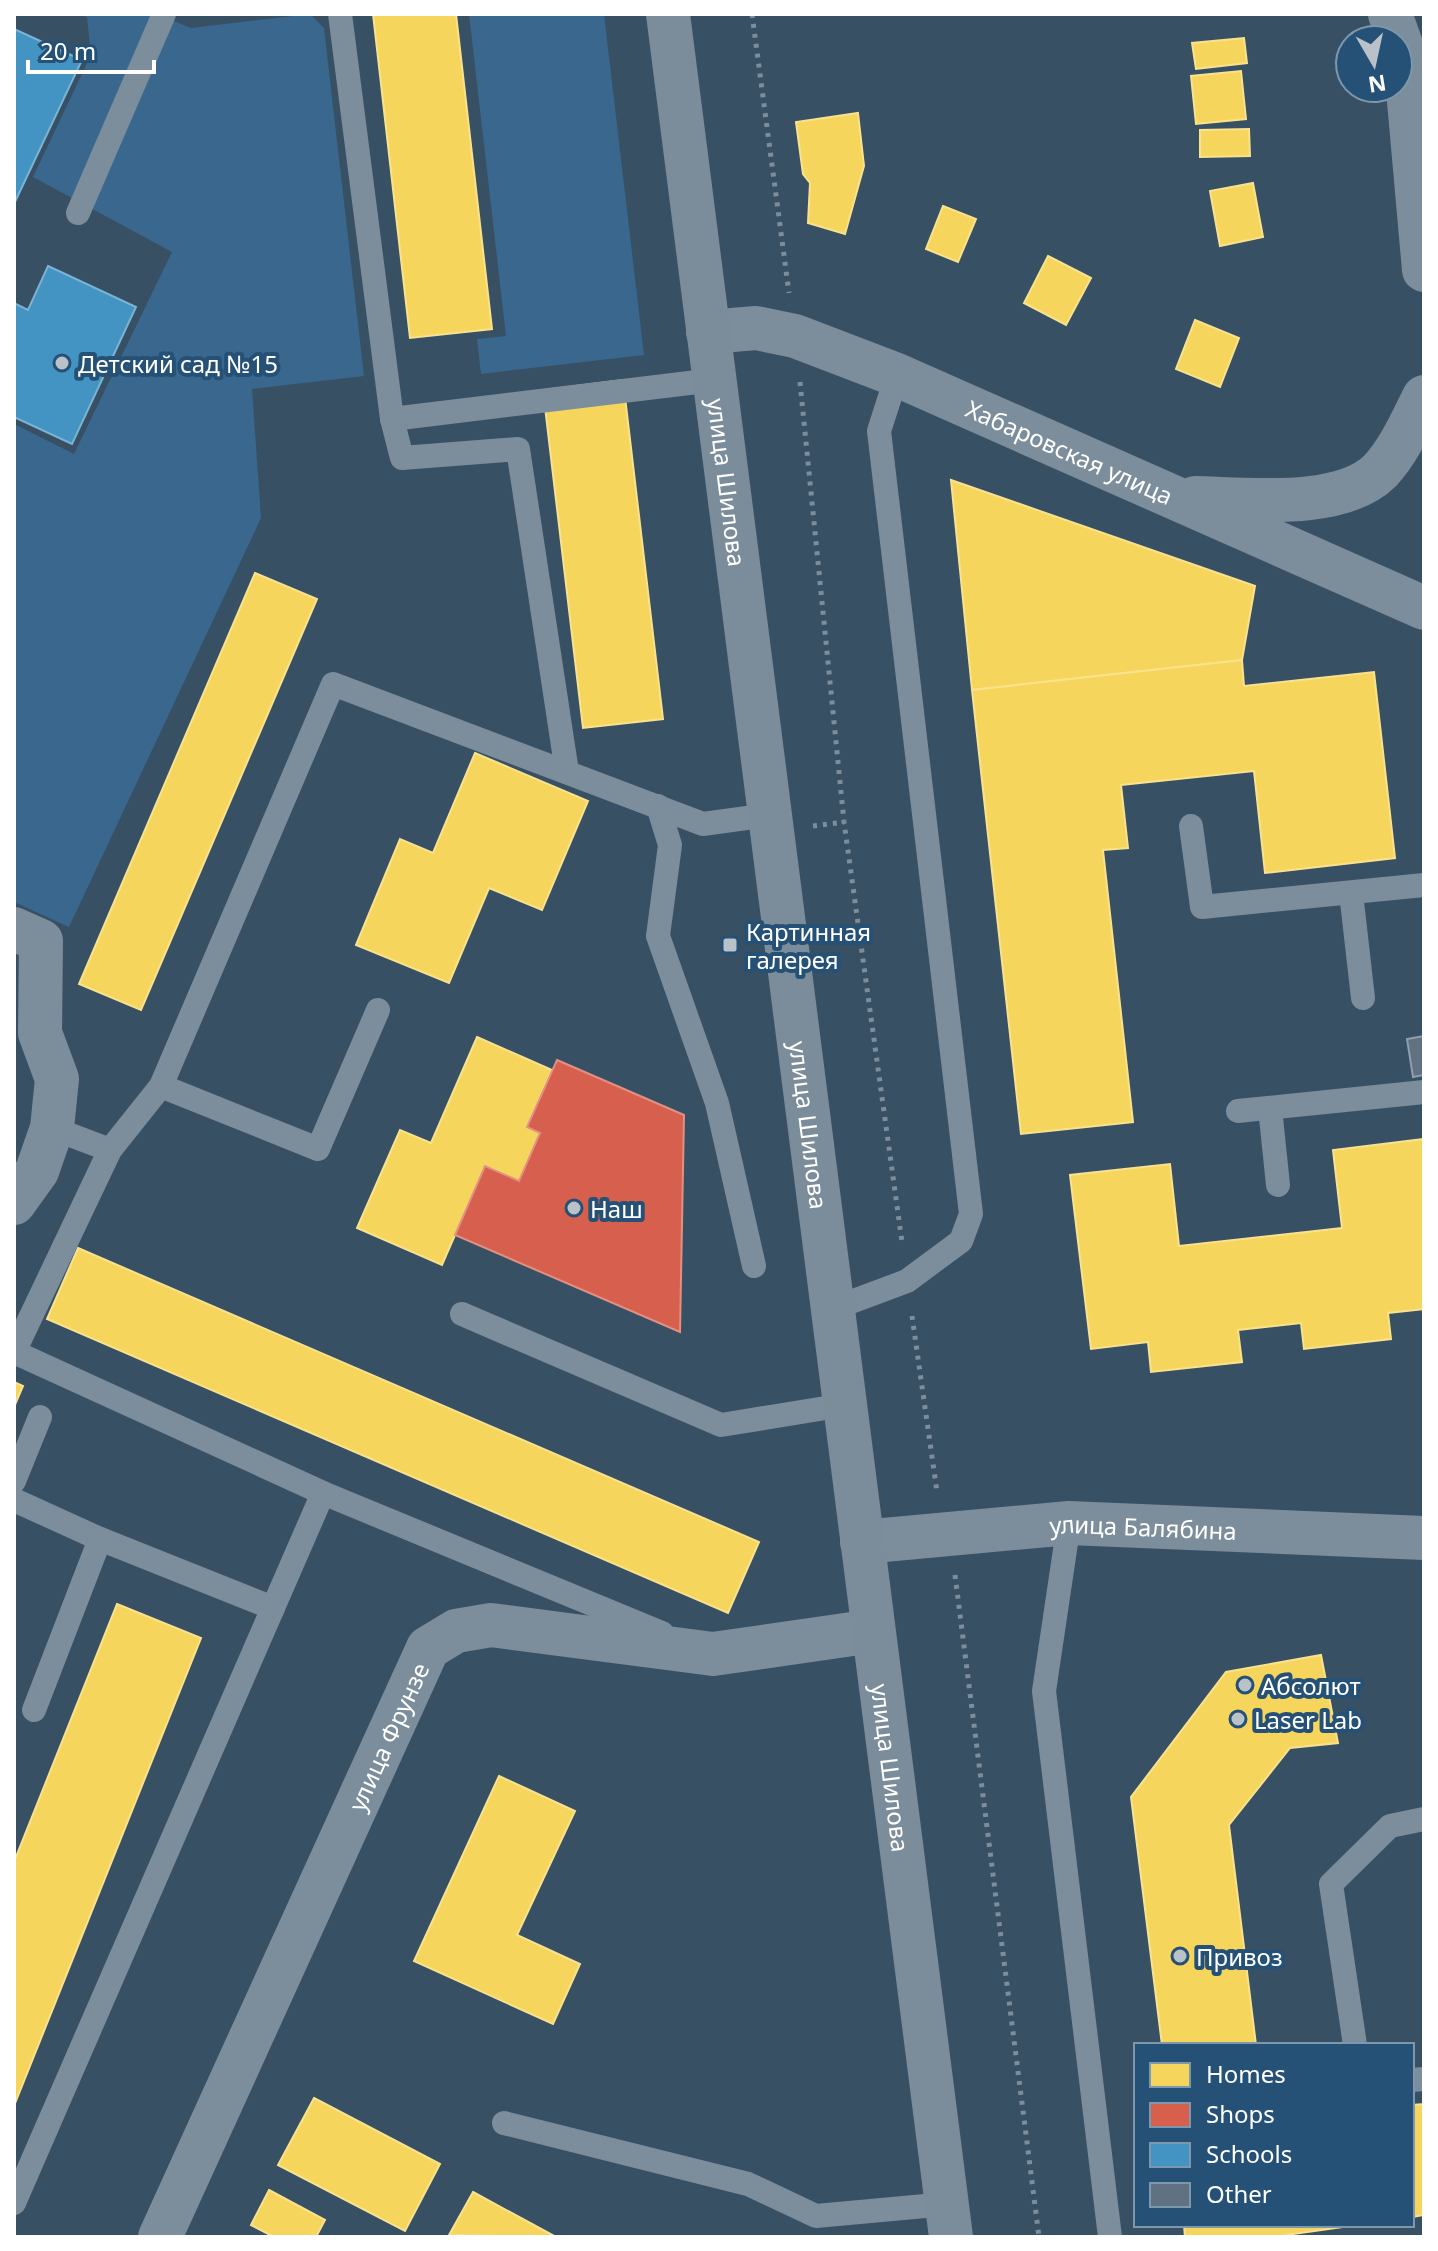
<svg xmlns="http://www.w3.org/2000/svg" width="1438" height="2251" viewBox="0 0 1438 2251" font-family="'Noto Sans',sans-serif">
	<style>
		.green { fill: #3a678d }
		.homes { fill: #f6d55c; stroke: #f9e28d; stroke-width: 2 }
		.shops { fill: #d6604d; stroke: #e29082; stroke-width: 2 }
		.schools { fill: #4393c3; stroke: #7bb3d5; stroke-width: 2 }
		.building { fill: #607281; stroke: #8f9eab; stroke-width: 2 }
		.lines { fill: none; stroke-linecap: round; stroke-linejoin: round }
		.path { stroke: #7c8d9b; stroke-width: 5; stroke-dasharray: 4 6; stroke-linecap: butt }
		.service { stroke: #7c8d9b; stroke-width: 24 }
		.minor { stroke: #7c8d9b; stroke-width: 44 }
		.primary { stroke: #7b8c9a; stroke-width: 44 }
		.poi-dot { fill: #b9c2c9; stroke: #265176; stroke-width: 3 }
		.labels { text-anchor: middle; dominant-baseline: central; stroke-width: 8; stroke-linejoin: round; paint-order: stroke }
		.poi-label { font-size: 24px; fill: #fff; stroke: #265176; text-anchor: start }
		.street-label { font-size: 24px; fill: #fff; stroke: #265176 }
	</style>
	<rect width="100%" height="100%" fill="#385064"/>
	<g class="green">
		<polygon points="79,14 156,14 191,28 310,14 324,28 364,376 252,389 261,518 69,927 14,902 14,424 74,454 172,252 33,177 91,55 87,17"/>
		<polygon points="469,14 604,14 644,355 481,374 477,339 506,336"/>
	</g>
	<g class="homes">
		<polygon points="373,14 456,14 492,329 410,338"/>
		<polygon points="1244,38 1247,63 1196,69 1192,43"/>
		<polygon points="1241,71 1246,119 1196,124 1191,76"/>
		<polygon points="858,113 864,166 845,234 808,223 810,183 803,174 796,122"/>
		<polygon points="1249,129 1250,156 1200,157 1200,130"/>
		<polygon points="1253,183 1263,237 1220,246 1210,191"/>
		<polygon points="943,206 976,219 958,262 926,249"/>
		<polygon points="1048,256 1091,278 1066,325 1024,303"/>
		<polygon points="1195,320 1239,338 1220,387 1176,369"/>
		<polygon points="623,380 663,719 583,728 543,390"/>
		<polygon points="951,480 1255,586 1242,660 972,690"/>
		<polygon points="255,573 317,599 141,1010 79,984"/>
		<polygon points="1242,660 1244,686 1374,672 1395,858 1265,873 1254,771 1121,785 1128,848 1103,850 1133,1122 1021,1134 972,690"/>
		<polygon points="475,753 588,801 542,910 489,888 449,983 356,945 400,839 433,853"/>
		<polygon points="477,1037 552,1070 527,1127 540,1133 519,1181 485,1166 442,1265 357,1228 400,1130 431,1143"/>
		<polygon points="1424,1139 1424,1309 1388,1313 1391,1339 1304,1349 1301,1323 1238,1330 1242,1362 1151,1372 1148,1342 1091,1349 1070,1175 1170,1164 1179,1246 1342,1228 1333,1150"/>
		<polygon points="78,1248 759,1542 728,1613 47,1319"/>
		<polygon points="14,1382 23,1386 14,1407"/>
		<polygon points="117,1604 201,1638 14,2106 14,1862"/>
		<polygon points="1321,1655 1338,1743 1290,1748 1229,1825 1256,2045 1162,2045 1131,1797 1226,1672"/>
		<polygon points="499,1776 575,1811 517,1935 580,1964 553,2024 414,1961"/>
		<polygon points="314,2098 440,2164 405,2231 278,2165"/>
		<polygon points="1424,2104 1424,2215 1412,2217 1412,2105"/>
		<polygon points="269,2190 325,2220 316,2237 274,2237 251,2225"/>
		<polygon points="473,2192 556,2237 449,2235"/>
		<polygon points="1184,2225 1357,2225 1272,2237 1185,2237"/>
	</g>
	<polygon class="shops" points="557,1060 684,1115 680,1332 455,1235 485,1166 519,1181 540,1133 527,1127"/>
	<g class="schools">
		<polygon points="14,29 82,60 14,204"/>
		<polygon points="48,266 136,307 72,444 14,417 14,303 28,310"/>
	</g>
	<polygon class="building" points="1424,1036 1424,1075 1413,1077 1407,1039"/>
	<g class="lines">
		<g class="path">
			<polyline points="752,14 789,293"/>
			<polyline points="800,382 844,822 902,1242"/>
			<polyline points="813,826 844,822"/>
			<polyline points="912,1316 937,1492"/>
			<polyline points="955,1575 1039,2237"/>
		</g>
		<g class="service">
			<polyline points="340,14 392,419 714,380"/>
			<polyline points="78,213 164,14"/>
			<polyline points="392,419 402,458 518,449 567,772"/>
			<polyline points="658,806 670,845 658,936 717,1103 754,1266"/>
			<polyline points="1191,826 1202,907 1424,885"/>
			<polyline points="1351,893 1363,998"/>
			<polyline points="161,1086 318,1149 378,1010"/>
			<polyline points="1270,1108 1278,1185"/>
			<polyline points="1238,1111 1424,1092"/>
			<polyline points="52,1128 110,1150"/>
			<polyline points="832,1309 907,1281 961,1241 971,1214 879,431 897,375"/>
			<polyline points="462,1314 721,1425 844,1405"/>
			<polyline points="14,1481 40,1417"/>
			<polyline points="14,1500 100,1539"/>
			<polyline points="1069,1523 1044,1691 1110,2237"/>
			<polyline points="662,1633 323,1493 14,1352 110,1150 161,1086 333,684 703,824 769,815"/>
			<polyline points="34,1710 100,1539 273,1608"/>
			<polyline points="1355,2045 1331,1884 1390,1826 1424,1819"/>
			<polyline points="1412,2080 1424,2079"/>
			<polyline points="504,2123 748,2184 816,2216 947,2204"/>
			<polyline points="14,2203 323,1493"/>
		</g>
		<g class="minor">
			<polyline points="1390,14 1405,56 1424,270"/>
			<path id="s1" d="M708,332L756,328L795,336L897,375L1424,608"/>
			<path d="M1195,498C1247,499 1341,510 1380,471C1399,451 1412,421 1424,397"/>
			<polyline points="14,929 41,941 40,1033 57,1079 52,1128 37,1171 14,1203"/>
			<path id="s2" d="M862,1542L1069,1523L1424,1538"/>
			<path id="s3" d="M160,2237L428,1648L456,1631L491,1625L713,1654L873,1631"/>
		</g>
		<path class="primary" id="s4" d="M668,14L951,2237"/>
	</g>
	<g class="poi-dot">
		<circle cx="62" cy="363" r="8"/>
		<rect x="722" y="937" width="16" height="16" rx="4"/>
		<circle cx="574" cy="1208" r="8"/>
		<circle cx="1245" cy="1685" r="8"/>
		<circle cx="1238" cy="1719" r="8"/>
		<circle cx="1180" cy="1956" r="8"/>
	</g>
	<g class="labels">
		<g class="poi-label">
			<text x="78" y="363">Детский сад №15</text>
			<text x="746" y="931">Картинная<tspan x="746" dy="28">галерея</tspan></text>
			<text x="590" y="1208">Наш</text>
			<text x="1261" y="1685">Абсолют</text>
			<text x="1254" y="1719">Laser Lab</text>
			<text x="1196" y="1956">Привоз</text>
		</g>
		<g class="street-label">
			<text stroke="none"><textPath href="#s1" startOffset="386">Хабаровская улица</textPath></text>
			<text stroke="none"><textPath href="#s4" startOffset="472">улица Шилова</textPath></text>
			<text stroke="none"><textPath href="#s4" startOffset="1120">улица Шилова</textPath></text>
			<text stroke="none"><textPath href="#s2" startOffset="282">улица Балябина</textPath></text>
			<text stroke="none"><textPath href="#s3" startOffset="550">улица Фрунзе</textPath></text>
			<text stroke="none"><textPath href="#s4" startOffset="1768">улица Шилова</textPath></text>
		</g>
	</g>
	<rect width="1438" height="2251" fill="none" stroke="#ffffff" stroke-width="32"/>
	<rect x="1134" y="2043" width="280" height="184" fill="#265176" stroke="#7d97ad" stroke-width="2"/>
	<rect x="1150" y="2063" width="40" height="24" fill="#f6d55c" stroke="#7d97ad" stroke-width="2"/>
	<text x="1206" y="2083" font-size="24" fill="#ffffff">Homes</text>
	<rect x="1150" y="2103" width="40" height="24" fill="#d6604d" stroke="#7d97ad" stroke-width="2"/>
	<text x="1206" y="2123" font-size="24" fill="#ffffff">Shops</text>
	<rect x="1150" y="2143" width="40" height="24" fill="#4393c3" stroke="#7d97ad" stroke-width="2"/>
	<text x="1206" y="2163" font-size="24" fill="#ffffff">Schools</text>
	<rect x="1150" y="2183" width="40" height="24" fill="#607281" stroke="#7d97ad" stroke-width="2"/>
	<text x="1206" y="2203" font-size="24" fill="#ffffff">Other</text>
	<g transform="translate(1374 64) rotate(171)"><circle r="38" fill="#265176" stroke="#7d97ad" stroke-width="2"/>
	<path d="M0-6L14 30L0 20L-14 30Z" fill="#b9c2c9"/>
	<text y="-12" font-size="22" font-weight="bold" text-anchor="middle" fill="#ffffff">N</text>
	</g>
	<path d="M28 60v12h126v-12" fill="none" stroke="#ffffff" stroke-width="4"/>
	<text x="40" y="60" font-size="24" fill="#ffffff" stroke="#265176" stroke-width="6" paint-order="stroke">20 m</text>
</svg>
